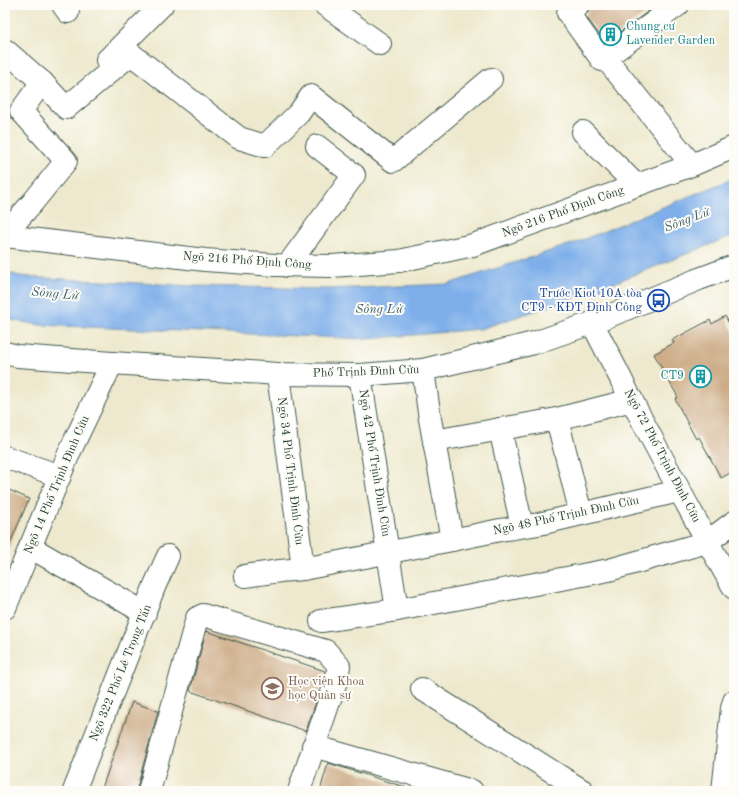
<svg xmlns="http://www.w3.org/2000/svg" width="739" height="796" viewBox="0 0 739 796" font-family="'Old Standard TT',serif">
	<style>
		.water { fill: #7eafea; stroke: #4e768f }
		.building { fill: #cdac87 }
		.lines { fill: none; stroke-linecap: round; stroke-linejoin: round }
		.minor-casing { stroke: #3e574b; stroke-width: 24 }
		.major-casing { stroke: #3e574b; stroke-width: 24 }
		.minor { stroke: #fff; stroke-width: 22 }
		.major { stroke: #fff; stroke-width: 22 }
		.labels { text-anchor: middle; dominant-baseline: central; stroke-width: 4; stroke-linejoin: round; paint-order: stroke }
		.culture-label { font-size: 12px; fill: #0d838f; stroke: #fdfcf7; text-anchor: start }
		.street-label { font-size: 12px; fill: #1f3d34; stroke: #fdfcf7 }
		.transit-label { font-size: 12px; fill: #164399; stroke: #fdfcf7; text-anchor: end }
		.education-label { font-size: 12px; fill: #785e54; stroke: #fdfcf7; text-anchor: start }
		.water-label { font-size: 13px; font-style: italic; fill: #3c5f6b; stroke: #fdfcf7 }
	</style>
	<rect width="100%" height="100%" fill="#fdfcf7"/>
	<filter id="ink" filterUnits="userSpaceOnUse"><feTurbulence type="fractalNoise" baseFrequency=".025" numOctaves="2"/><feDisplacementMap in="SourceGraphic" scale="8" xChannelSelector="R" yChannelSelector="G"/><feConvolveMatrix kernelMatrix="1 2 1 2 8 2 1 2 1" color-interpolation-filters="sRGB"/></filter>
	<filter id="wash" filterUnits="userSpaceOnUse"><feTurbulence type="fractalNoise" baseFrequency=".012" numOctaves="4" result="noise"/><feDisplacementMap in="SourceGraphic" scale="16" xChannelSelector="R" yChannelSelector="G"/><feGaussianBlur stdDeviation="0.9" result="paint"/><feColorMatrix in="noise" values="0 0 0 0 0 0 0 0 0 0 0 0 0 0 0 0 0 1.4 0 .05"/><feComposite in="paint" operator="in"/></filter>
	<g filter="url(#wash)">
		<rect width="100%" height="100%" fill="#eee9ce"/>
		<polygon class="water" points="734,178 734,235 589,293 480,329 368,339 40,325 5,319 5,271 19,276 46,278 196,286 328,289 448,284 575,243"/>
		<g id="blocks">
			<g class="building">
				<polygon points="590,5 657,5 605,43 585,15 589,10"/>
				<polygon points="725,316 734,333 734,471 721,478 699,437 696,439 675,399 678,397 654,354 674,343 672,340 710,320 712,324"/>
				<polygon points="5,488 29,499 5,555"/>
				<polygon points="206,631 325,671 324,678 306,731 190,691"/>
				<polygon points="132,702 158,711 137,788 137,791 101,791"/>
				<polygon points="328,763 405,787 405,791 320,791"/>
			</g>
		</g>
	</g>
	<g filter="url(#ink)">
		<use href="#blocks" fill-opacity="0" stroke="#3e574b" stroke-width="1"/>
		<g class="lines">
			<defs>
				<g id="minor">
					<polyline points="63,5 68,12"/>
					<polyline points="325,5 380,44"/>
					<polyline points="578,5 568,13 602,60 678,5"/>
					<polyline points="5,50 42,82 66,108 131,54 239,138 265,146 299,113 311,96 393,161 491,79"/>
					<polyline points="107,60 162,5"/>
					<polyline points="611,65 692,165"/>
					<polyline points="583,132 636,185"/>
					<polyline points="5,234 33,202 66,161 21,111 42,82"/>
					<polyline points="287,266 354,175 317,146"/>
					<path d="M592,323C606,349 619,375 632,401C665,464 698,527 734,588"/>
					<polyline points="423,370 430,419 452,540"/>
					<polyline points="278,374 303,569"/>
					<polyline points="360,375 397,610"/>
					<polyline points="557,419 581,514"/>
					<polyline points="500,429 522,526"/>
					<polyline points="434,441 557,419 632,400"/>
					<polyline points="5,457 60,476"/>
					<polyline points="30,547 145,613"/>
					<polyline points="245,576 280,571 303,569 452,540 500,530 539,524 679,491"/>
					<polyline points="5,608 70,451 112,363"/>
					<polyline points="321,621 397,610 609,570 707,542 734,522"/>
					<polyline points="422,689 583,791"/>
					<polyline points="313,746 472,791"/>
					<polyline points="74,791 155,585 168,556"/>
					<polyline points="149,791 197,618 203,615 326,651 339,666 336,681 299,791"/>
					<polyline points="723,791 732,708 734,701"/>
				</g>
				<g id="major">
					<polyline points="5,236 205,260 275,265 332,266 399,261 473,245 692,165 734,147"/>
					<polyline points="5,353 18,356 112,363 278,374 360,375 423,370 534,343 592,323 699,279 734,266"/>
				</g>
			</defs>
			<use href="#minor" class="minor-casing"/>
			<use href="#major" class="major-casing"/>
			<use href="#minor" class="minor"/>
			<use href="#major" class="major"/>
		</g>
	</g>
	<defs>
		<symbol id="building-ring" viewBox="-11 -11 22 22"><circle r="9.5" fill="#fdfcf7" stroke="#0f9aa8" stroke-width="1.5"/><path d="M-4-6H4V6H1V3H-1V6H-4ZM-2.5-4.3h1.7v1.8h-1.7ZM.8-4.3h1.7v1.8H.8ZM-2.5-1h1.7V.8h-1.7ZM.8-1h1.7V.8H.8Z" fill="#0f9aa8"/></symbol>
		<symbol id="bus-ring" viewBox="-11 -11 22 22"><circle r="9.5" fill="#fdfcf7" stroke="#1a4fb4" stroke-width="1.5"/><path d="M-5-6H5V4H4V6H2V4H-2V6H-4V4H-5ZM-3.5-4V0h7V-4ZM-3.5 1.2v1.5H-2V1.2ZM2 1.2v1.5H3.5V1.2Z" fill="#1a4fb4"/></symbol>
		<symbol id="university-ring" viewBox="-11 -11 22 22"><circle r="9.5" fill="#fdfcf7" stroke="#8d6e63" stroke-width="1.5"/><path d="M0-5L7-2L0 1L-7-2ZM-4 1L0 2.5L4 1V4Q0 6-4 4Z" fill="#8d6e63"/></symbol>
	</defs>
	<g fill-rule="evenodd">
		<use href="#building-ring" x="598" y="22" width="25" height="25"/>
		<use href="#bus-ring" x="646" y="288" width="25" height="25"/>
		<use href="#building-ring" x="688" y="364" width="25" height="25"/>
		<use href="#university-ring" x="260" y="676" width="25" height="25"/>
	</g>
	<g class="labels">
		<g class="culture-label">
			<text x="626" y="27">Chung cư<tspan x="626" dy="14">Lavender Garden</tspan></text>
			<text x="684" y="376" text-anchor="end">CT9</text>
		</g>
		<g class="street-label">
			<text transform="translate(563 212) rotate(-20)">Ngõ 216 Phố Định Công</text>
			<text transform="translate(247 261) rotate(4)">Ngõ 216 Phố Định Công</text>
			<text transform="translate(366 372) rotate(-2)">Phố Trịnh Đình Cửu</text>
			<text transform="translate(662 456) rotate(62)">Ngõ 72 Phố Trịnh Đình Cửu</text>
			<text transform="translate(374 463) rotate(81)">Ngõ 42 Phố Trịnh Đình Cửu</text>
			<text transform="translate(290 471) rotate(83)">Ngõ 34 Phố Trịnh Đình Cửu</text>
			<text transform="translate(57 485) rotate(-67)">Ngõ 14 Phố Trịnh Đình Cửu</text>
			<text transform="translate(566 516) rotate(-12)">Ngõ 48 Phố Trịnh Đình Cửu</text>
			<text transform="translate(121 673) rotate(-68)">Ngõ 322 Phố Lê Trọng Tấn</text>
		</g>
		<g class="transit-label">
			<text x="642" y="294">Trước Kiot 10A tòa<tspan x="642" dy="14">CT9 - KĐT Định Công</tspan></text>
		</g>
		<g class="education-label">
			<text x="288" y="682">Học viện Khoa<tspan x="288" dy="14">học Quân sự</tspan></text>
		</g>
		<g class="water-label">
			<text transform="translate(687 220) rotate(-21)">Sông Lừ</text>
			<text transform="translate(55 294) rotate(5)">Sông Lừ</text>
			<text x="379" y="309">Sông Lừ</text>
		</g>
	</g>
	<rect width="739" height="796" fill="none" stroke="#fdfcf7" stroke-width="20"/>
</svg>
